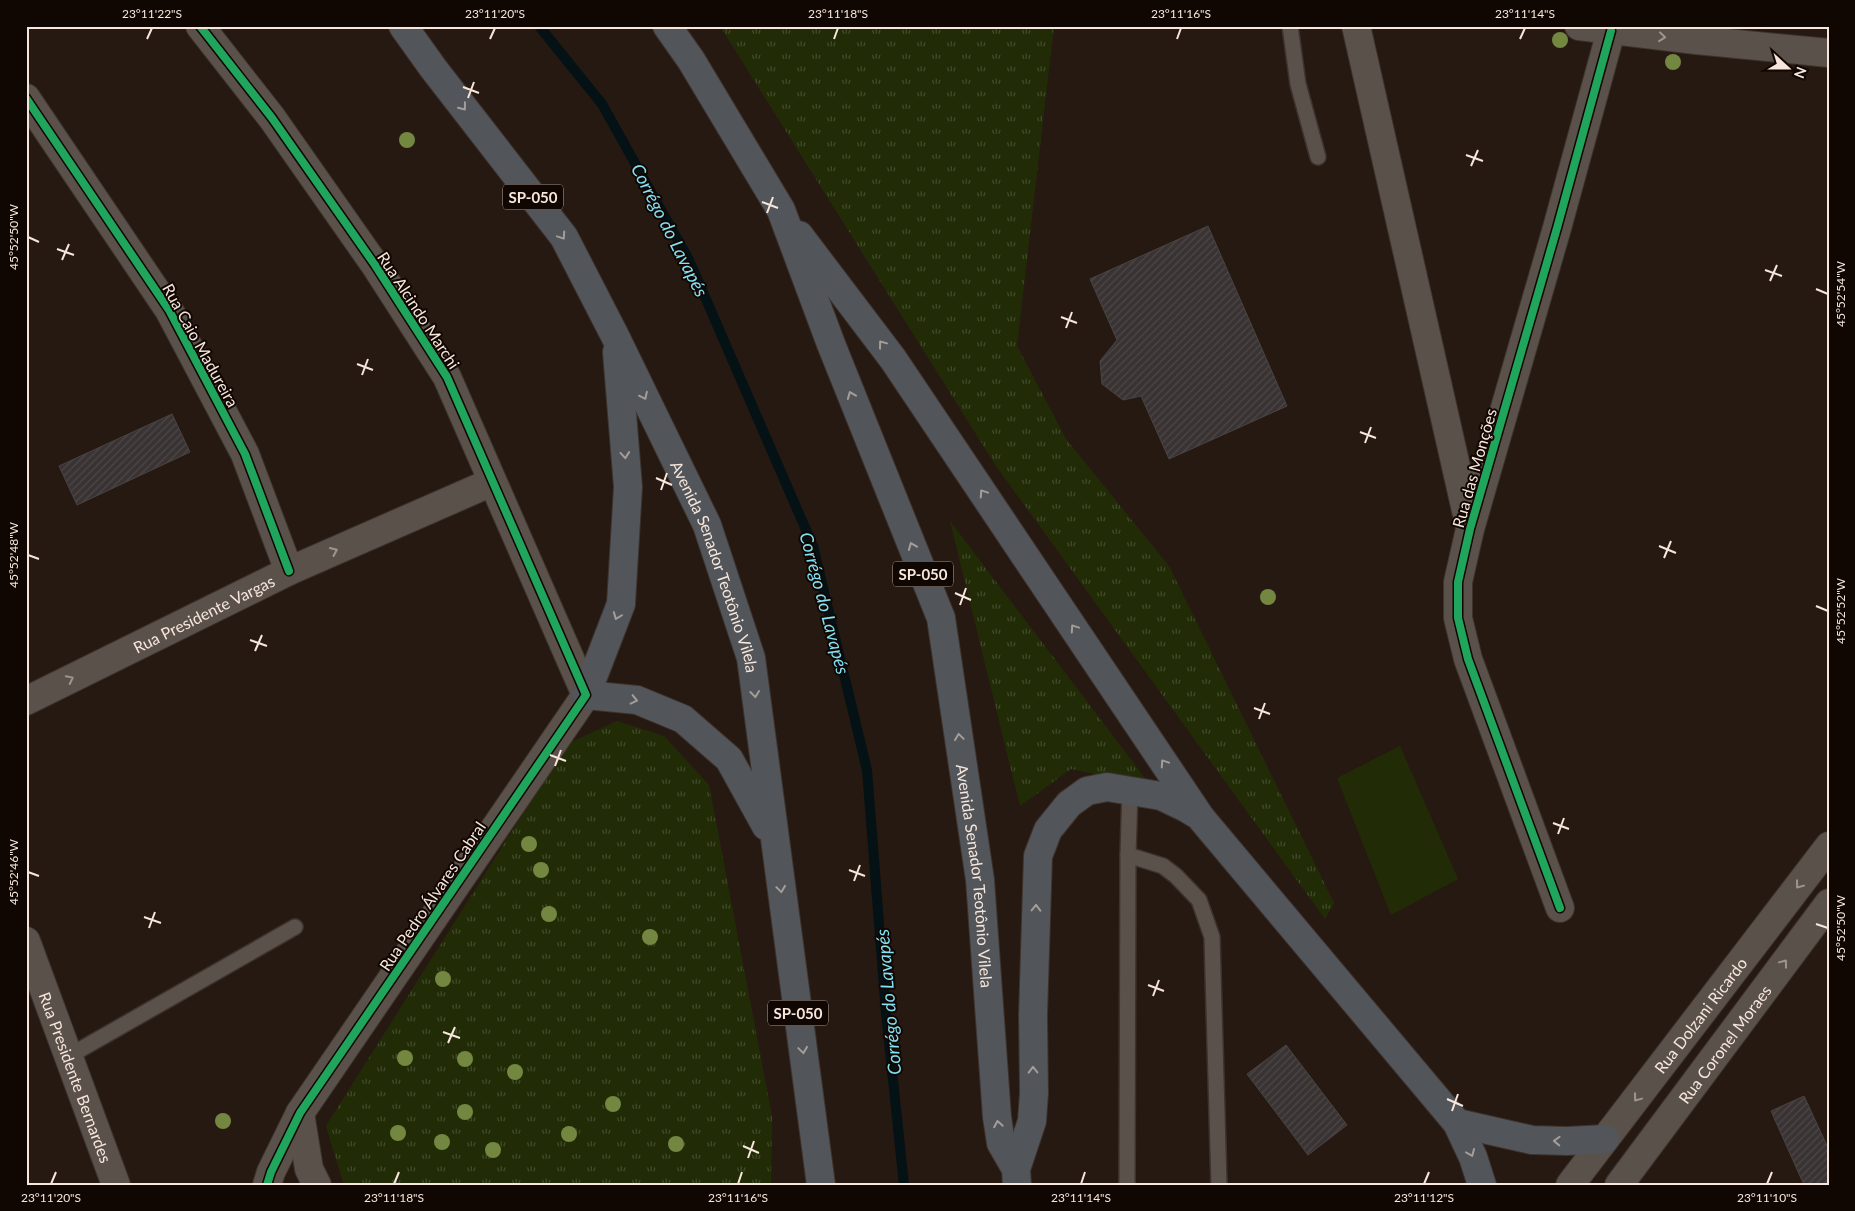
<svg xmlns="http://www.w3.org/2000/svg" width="1855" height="1211" viewBox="0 0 1855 1211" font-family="Lato,sans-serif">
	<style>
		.grass { fill: url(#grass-tufts) }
		.pitch { fill: #212c07 }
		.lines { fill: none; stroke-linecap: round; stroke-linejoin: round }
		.stream { stroke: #041215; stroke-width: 10 }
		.building { fill: url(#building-hatch); stroke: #494444 }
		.lane-casing { stroke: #3d322d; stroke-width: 18 }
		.street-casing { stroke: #3d322d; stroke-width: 30 }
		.secondary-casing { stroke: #3d322d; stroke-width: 30 }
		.highway-casing { stroke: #3d322d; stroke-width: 30 }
		.lane { stroke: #5b514b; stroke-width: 15 }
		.street { stroke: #5b514b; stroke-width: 28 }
		.secondary { stroke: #5b514b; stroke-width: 28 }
		.highway { stroke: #525559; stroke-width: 28 }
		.cycleway-casing { stroke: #100602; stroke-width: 11 }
		.cycleway { stroke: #20a55d; stroke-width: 8 }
		.tree { fill: #738741 }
		.oneway { stroke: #a1948c }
		.oneway2 { stroke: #a49e9a }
		.ticks { fill: none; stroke: #f7e6dc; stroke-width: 2 }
		.labels { text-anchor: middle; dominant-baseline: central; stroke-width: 4; stroke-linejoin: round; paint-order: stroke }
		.shield { fill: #100602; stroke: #b2a39b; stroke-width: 1 }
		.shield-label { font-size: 15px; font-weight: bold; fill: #f7e6dc }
		.street-label { font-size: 16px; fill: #f7e6dc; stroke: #100602 }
		.water-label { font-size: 18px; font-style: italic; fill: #81e1f5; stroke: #100602 }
		.neatline { fill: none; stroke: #f7e6dc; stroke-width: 2 }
		.ticks-label { font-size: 12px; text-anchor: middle; fill: #f7e6dc }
	</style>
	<defs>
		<pattern id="grass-tufts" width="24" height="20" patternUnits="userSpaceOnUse" patternTransform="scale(1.25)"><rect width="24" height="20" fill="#212c07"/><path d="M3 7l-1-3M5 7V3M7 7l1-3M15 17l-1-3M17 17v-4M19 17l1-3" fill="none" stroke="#424b2b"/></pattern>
		<pattern id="building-hatch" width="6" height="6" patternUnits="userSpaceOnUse" patternTransform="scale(1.25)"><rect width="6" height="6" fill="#3a3334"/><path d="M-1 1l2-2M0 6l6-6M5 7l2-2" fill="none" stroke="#4e4747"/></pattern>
	</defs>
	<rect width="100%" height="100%" fill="#261911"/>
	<g class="grass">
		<polygon points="720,26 1054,26 1017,346 1066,439 1169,566 1334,903 1325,919 996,466"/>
		<polygon points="950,521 1151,786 1071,769 1020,806"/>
		<polygon points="617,721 664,736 709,785 772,1116 771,1185 346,1185 343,1182 326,1126 567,744"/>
	</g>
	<polygon class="pitch" points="1400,746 1458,879 1391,915 1337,778"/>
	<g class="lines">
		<polyline class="stream" points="539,26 602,104 689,260 813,546 867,770 886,1013 904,1185"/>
	</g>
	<g class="building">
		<polygon points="1208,226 1287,406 1169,459 1141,396 1123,400 1102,384 1100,361 1117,340 1090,279"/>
		<polygon points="172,414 190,452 77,505 59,466"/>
		<polygon points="1286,1045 1347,1125 1308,1155 1247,1074"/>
		<polygon points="1804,1096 1829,1150 1829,1185 1804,1185 1771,1111"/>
	</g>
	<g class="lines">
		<defs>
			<g id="lane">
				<polyline points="1290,26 1298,84 1318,157"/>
				<polyline points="1128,855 1163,866 1176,876 1199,900 1212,937 1219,1185"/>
				<polyline points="69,1056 295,927"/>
				<polyline points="1127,1185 1128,855 1130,790"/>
			</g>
			<g id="street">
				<polyline points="200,26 272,118 375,265 447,377 586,695 300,1113 271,1172 267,1185"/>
				<polyline points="1356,26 1470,528"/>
				<polyline points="1579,26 1696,40 1829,53"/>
				<polyline points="26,98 169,310 245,454 289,571"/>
				<path id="s1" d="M26,701L289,571L492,482"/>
				<polyline points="1560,908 1468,659 1458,618 1458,582 1470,529 1557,228 1611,31"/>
				<path id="s2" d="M26,941L116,1185"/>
				<polyline points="300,1113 309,1169 317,1185"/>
			</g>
			<g id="secondary">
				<path id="s3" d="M1570,1185L1829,846"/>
				<path id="s4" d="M1619,1185L1829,903"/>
			</g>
			<g id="highway">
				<path id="s5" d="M403,26L433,68L564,237L615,336L707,525L751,658L821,1185"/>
				<path id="s6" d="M667,26L691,60L781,210L831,344L941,618L980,880L997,1117L1001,1143L1016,1169L1017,1185"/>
				<polyline points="799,235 893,359 1201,818 1457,1123 1473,1157 1482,1185"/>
				<polyline points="617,352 628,487 621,604 586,695 637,700 683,719 729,759 766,826"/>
				<polyline points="1457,1123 1532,1140 1567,1141 1605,1139"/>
				<polyline points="1016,1169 1032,1121 1034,1093 1033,1015 1038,856 1048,830 1069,804 1087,791 1107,787 1161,796 1186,808 1196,814"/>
			</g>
		</defs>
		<use href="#lane" class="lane-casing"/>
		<use href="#street" class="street-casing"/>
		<use href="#secondary" class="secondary-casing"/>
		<use href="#highway" class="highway-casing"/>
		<use href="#lane" class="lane"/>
		<use href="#street" class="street"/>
		<use href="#secondary" class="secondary"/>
		<use href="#highway" class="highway"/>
		<defs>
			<g id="cycleway">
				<polyline points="200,26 272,118 375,265 447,377 586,695 300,1113 271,1172 267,1185"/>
				<polyline points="26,98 169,310 245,454 289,571"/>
				<polyline points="1560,908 1468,659 1458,618 1458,582 1470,529 1557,228 1611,31"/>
			</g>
		</defs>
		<use href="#cycleway" class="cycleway-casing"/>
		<use href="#cycleway" class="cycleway"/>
	</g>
	<g class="tree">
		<circle cx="1560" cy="40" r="8"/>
		<circle cx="1673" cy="62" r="8"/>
		<circle cx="407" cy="140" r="8"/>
		<circle cx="1268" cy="597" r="8"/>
		<circle cx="529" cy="844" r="8"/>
		<circle cx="541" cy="870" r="8"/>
		<circle cx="549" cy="914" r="8"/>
		<circle cx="650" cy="937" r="8"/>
		<circle cx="443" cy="979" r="8"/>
		<circle cx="405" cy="1058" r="8"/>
		<circle cx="465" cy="1059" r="8"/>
		<circle cx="515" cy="1072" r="8"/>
		<circle cx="613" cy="1104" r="8"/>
		<circle cx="465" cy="1112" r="8"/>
		<circle cx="223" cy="1121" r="8"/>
		<circle cx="398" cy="1133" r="8"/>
		<circle cx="569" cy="1134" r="8"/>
		<circle cx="442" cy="1142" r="8"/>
		<circle cx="676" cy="1144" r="8"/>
		<circle cx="493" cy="1150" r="8"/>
	</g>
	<defs><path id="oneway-chevron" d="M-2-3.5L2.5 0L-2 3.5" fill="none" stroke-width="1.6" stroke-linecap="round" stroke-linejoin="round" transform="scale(1.25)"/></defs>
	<g class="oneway">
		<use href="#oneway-chevron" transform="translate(1662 37) rotate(6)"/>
		<use href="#oneway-chevron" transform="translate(334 551) rotate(-24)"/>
		<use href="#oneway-chevron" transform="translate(70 679) rotate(-26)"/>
		<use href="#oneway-chevron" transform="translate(1799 885) rotate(127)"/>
		<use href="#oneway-chevron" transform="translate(1784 963) rotate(-53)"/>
		<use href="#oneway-chevron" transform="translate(1637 1098) rotate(127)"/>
	</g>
	<g class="oneway2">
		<use href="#oneway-chevron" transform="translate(463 107) rotate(52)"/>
		<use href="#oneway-chevron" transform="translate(562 236) rotate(56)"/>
		<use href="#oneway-chevron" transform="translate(882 344) rotate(-127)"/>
		<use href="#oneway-chevron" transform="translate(851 395) rotate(-112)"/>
		<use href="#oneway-chevron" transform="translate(644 396) rotate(64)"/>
		<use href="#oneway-chevron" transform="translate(625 455) rotate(85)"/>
		<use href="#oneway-chevron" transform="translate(983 493) rotate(-124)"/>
		<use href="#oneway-chevron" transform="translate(912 546) rotate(-112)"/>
		<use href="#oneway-chevron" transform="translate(617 616) rotate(111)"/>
		<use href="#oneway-chevron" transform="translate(1074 628) rotate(-124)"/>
		<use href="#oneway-chevron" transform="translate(755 694) rotate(83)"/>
		<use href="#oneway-chevron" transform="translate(634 700) rotate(13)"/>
		<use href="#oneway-chevron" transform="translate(959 737) rotate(-98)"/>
		<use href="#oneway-chevron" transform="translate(1164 763) rotate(-124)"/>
		<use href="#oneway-chevron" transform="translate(781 889) rotate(82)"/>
		<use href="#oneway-chevron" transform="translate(1036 908) rotate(-89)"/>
		<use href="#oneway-chevron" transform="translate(803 1050) rotate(82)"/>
		<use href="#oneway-chevron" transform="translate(1033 1070) rotate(-91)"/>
		<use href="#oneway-chevron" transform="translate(998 1124) rotate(-100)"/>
		<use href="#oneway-chevron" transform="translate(1557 1141) rotate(-178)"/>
		<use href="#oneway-chevron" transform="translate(1471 1153) rotate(67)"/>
	</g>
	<path class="ticks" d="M147,39L152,28M490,39L495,28M834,39L838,28M1177,39L1181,28M1520,39L1525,28M463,87L479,93M468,98L474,82M1466,155L1483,161M1471,166L1478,150M762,202L778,208M767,213L773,197M28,237L39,242M57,249L74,255M62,260L69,244M1765,270L1782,276M1770,281L1777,265M1816,289L1828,294M1061,317L1077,323M1066,328L1072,312M357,364L373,370M362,375L368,359M1360,432L1376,438M1365,443L1371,427M656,478L672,485M661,490L667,473M1659,546L1676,553M28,555L39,559M1664,558L1671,541M955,593L971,600M960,605L966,588M1816,606L1828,611M250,640L267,646M255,651L262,635M1254,708L1270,714M1259,719L1265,703M550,755L566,761M555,766L561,750M1553,823L1569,829M1558,834L1564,818M849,870L865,876M28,872L39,876M854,881L860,865M144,917L161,923M1816,924L1828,928M149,928L155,912M1148,985L1164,991M1153,996L1159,980M443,1032L460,1038M448,1043L455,1027M1447,1099L1463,1106M1452,1111L1458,1094M743,1146L759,1153M748,1158L754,1141M51,1184L56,1172M394,1184L399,1172M738,1184L742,1172M1081,1184L1085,1172M1424,1184L1429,1172M1767,1184L1772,1172"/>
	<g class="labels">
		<g class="shield">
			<rect x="503" y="184.5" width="60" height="25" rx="4"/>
			<rect x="893" y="561.5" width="60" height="25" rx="4"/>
			<rect x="768" y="1000.5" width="60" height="25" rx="4"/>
		</g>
		<g class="shield-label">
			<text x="533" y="197">SP-050</text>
			<text x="923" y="574">SP-050</text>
			<text x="798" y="1013">SP-050</text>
		</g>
		<g class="street-label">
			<text transform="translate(419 310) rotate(57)">Rua Alcindo Marchi</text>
			<text transform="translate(201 345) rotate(61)">Rua Caio Madureira</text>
			<text transform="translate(1474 468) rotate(-74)">Rua das Monções</text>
			<text stroke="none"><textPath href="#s5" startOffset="629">Avenida Senador Teotônio Vilela</textPath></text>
			<text stroke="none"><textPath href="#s1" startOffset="198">Rua Presidente Vargas</textPath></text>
			<text stroke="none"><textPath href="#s6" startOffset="915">Avenida Senador Teotônio Vilela</textPath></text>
			<text transform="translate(432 896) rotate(-56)">Rua Pedro Álvares Cabral</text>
			<text stroke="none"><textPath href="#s3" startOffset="214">Rua Dolzani Ricardo</textPath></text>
			<text stroke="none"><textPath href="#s4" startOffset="176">Rua Coronel Moraes</textPath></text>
			<text stroke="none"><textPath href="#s2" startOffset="145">Rua Presidente Bernardes</textPath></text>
		</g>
		<g class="water-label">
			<text transform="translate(670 230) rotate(63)">Corrégo do Lavapés</text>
			<text transform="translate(825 603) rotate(75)">Corrégo do Lavapés</text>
			<text transform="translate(888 1002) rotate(-95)">Corrégo do Lavapés</text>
		</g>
	</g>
	<rect width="1855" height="1211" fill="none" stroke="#100602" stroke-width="55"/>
	<g transform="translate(1788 68) rotate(111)" stroke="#100602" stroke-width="4" paint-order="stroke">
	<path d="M0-4L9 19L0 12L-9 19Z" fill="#f7e6dc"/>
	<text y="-8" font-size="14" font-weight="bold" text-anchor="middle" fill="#f7e6dc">N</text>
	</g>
	<rect x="28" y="28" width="1800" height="1156" class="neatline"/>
	<g class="ticks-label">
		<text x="152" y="18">23°11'22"S</text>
		<text x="495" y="18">23°11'20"S</text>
		<text x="838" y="18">23°11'18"S</text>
		<text x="1181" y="18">23°11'16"S</text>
		<text x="1525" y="18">23°11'14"S</text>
		<text transform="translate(14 237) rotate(-90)" y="4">45°52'50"W</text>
		<text transform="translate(1841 294) rotate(-90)" y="4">45°52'54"W</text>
		<text transform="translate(14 555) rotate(-90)" y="4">45°52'48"W</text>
		<text transform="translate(1841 611) rotate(-90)" y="4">45°52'52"W</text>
		<text transform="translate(14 872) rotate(-90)" y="4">45°52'46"W</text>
		<text transform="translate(1841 928) rotate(-90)" y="4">45°52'50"W</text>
		<text x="51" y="1202">23°11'20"S</text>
		<text x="394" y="1202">23°11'18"S</text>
		<text x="738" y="1202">23°11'16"S</text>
		<text x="1081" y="1202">23°11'14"S</text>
		<text x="1424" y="1202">23°11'12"S</text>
		<text x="1767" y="1202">23°11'10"S</text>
	</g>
</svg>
